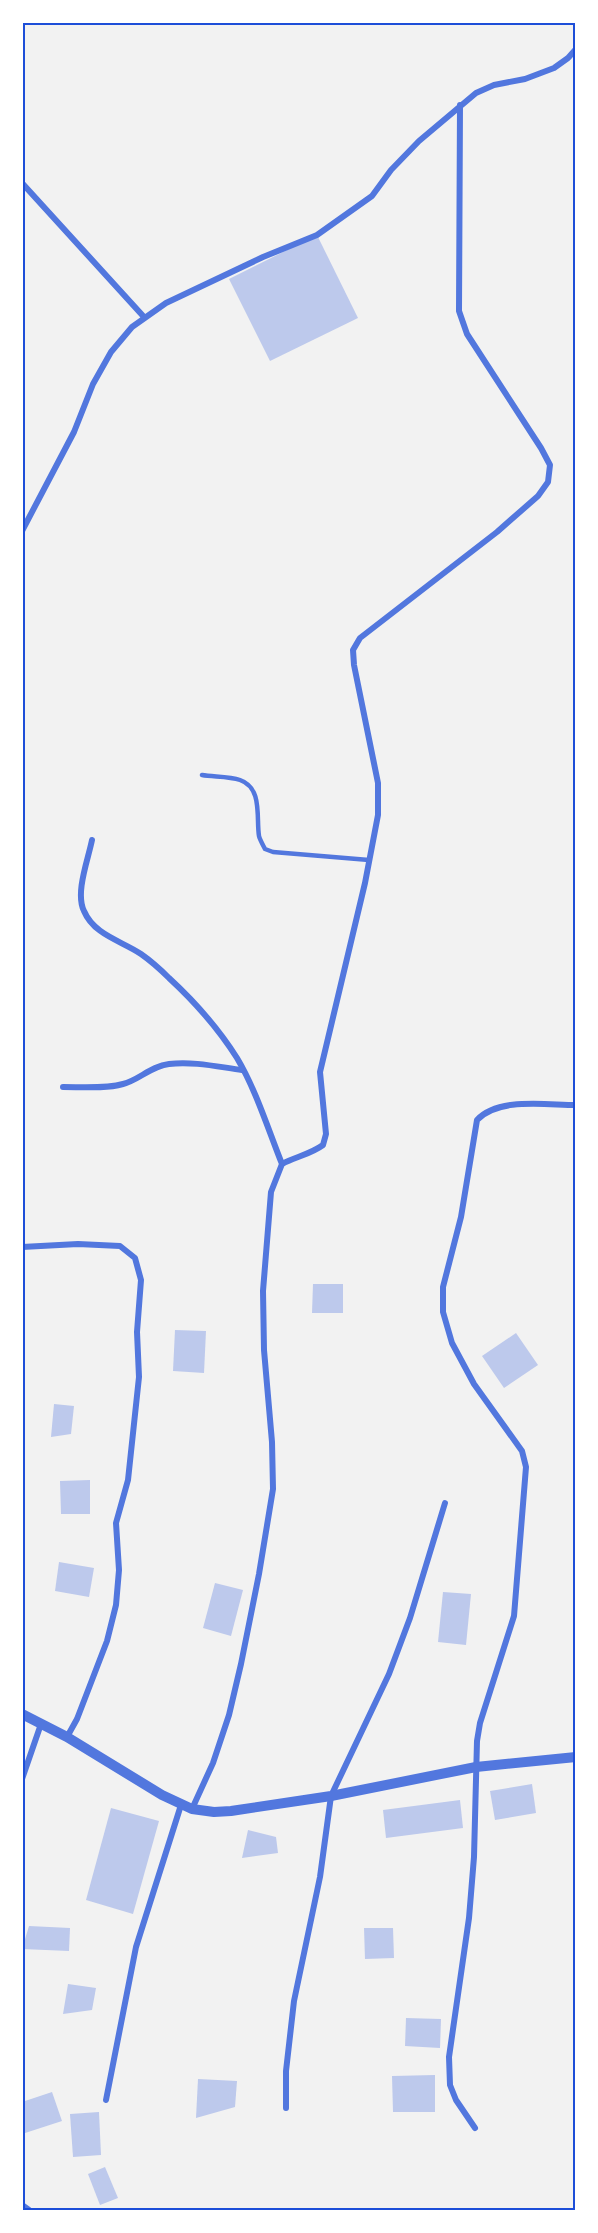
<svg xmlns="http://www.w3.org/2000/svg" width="598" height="2233" viewBox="0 0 598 2233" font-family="'Public Sans',sans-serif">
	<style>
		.building { fill: #bdc9ec }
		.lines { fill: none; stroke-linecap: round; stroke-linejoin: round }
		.service { stroke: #5277de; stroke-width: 4.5 }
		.minor { stroke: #5277de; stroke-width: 6 }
		.tertiary { stroke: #5277de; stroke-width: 10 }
		.neatline { fill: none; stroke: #1d4ed8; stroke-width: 2 }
	</style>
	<rect width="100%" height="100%" fill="#f2f2f2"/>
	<g class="building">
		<polygon points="317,235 358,318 270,361 229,279"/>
		<polygon points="313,1284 343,1284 343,1313 312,1313"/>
		<polygon points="175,1330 206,1331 204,1373 173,1371"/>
		<polygon points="516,1333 538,1365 504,1388 482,1356"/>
		<polygon points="54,1404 74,1406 71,1434 51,1437"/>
		<polygon points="90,1480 90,1514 61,1514 60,1481"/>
		<polygon points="59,1562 94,1568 89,1597 55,1591"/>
		<polygon points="215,1583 243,1590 231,1636 203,1628"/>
		<polygon points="443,1592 471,1594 466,1645 438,1642"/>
		<polygon points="532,1784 536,1813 495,1820 490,1791"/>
		<polygon points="460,1800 463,1828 386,1838 383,1810"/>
		<polygon points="111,1808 159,1821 133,1914 86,1900"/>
		<polygon points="248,1830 276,1837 278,1853 242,1858"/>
		<polygon points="29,1926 70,1928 69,1951 22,1949"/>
		<polygon points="364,1928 393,1928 394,1958 365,1959"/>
		<polygon points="68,1984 96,1988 92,2010 63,2014"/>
		<polygon points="406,2018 441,2019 440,2048 405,2046"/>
		<polygon points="435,2075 435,2112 393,2112 392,2076"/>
		<polygon points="198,2079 237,2081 235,2107 196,2118"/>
		<polygon points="52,2092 62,2121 22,2134 22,2102"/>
		<polygon points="99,2112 101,2155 73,2157 70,2114"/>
		<polygon points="105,2167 118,2198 100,2205 88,2174"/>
	</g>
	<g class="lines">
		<path class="service" d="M202,775C213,777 229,776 240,780C263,788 256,818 259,836C260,840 263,845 265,849L273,852L369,860"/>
		<g class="minor">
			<polyline points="22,183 144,317"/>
			<polyline points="22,531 74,432 93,384 111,352 132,327 166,303 263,257 317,235 372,196 391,170 419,141 476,93 494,85 525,79 554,68 568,58 576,49"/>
			<path d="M92,840C88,860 75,893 84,911C94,935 122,941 141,954C151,961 161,970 169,978C195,1002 218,1028 237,1058C256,1090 268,1129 282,1164"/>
			<path d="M63,1087C82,1087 105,1089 123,1084C139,1080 151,1066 169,1064C193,1061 219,1067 242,1070"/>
			<polyline points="22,1247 78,1244 120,1246 135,1258 141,1280 137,1332 139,1377 128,1480 116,1523 119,1570 116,1605 107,1641 77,1719 67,1737"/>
			<polyline points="22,1779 41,1724"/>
			<path d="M192,1809L213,1763L229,1715L241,1664L259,1574L273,1489L272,1442L264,1350L263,1291L271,1192L282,1164C295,1157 311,1154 323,1145L326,1134L320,1072L365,883L378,815V783L354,665L353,650L360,638L497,532L538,496L548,482L550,465L541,448L467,334L459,311L460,105"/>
			<polyline points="106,2100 136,1947 181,1805"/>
			<polyline points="286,2108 286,2071 294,2001 320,1877 331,1796 389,1674 410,1618 445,1503"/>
			<path d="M475,2128L456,2100L450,2085L449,2057L469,1918L474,1857L477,1741L480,1723L514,1616L526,1467L522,1451L474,1384L452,1343L443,1312V1287L461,1217L477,1120C498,1097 546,1105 576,1105"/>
			<polyline points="22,2205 29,2210"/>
		</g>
		<polyline class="tertiary" points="22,1714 67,1737 162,1795 192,1809 214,1812 231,1811 331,1796 476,1767 576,1757"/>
	</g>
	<rect width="598" height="2233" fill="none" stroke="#ffffff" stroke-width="48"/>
	<rect x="24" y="24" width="550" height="2185" class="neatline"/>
</svg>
